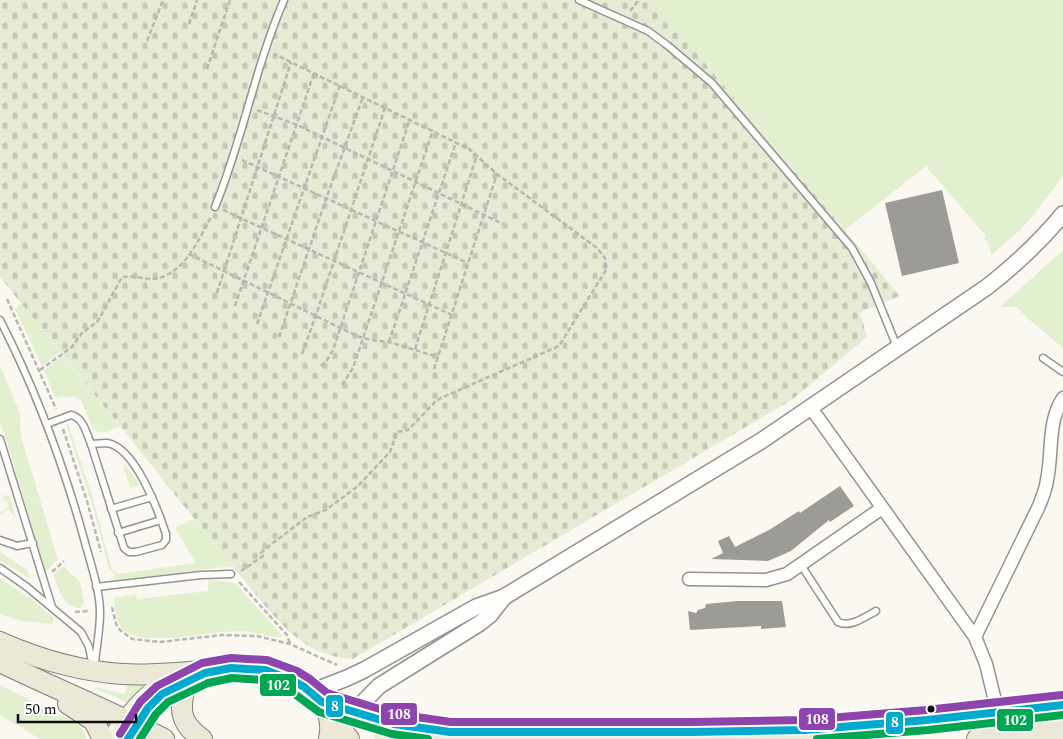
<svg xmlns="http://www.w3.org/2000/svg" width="1063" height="739" viewBox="0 0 1063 739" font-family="Spectral,serif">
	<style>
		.grass { fill: #e2f0d0 }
		.cemetery { fill: url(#cemetery-stones) }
		.building { fill: #9d9b96 }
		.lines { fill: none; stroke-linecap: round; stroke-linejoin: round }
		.service-casing { stroke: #93928f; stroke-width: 9 }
		.minor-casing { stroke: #93928f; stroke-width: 15 }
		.tertiary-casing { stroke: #93928f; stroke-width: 18 }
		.secondary-casing { stroke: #8a8985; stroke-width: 20 }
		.primary-casing { stroke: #80807c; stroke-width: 22 }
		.path { stroke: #b7b7b5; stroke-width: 2.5; stroke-dasharray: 5 2.5; stroke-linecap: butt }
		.service { stroke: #fefefd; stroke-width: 6 }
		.minor { stroke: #fefefd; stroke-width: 12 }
		.tertiary { stroke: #fefefd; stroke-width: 15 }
		.secondary { stroke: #f5f4e8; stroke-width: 18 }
		.primary { stroke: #ece8d7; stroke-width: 20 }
		.bus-1-casing { stroke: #fff; stroke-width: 11 }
		.bus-2-casing { stroke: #fff; stroke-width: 11 }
		.bus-3-casing { stroke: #fff; stroke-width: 11 }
		.bus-1 { stroke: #00a9ce; stroke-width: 8 }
		.bus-2 { stroke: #00a651; stroke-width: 8 }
		.bus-3 { stroke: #8e44ad; stroke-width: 8 }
		.bus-dot { fill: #0c0c0c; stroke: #fff; stroke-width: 2 }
		.line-badge { stroke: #fff; stroke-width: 2 }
		.badge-label { font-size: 14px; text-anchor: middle; font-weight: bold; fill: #fff }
	</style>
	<defs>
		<pattern id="cemetery-stones" width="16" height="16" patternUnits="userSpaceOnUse" patternTransform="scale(1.25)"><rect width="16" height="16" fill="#e5ebd4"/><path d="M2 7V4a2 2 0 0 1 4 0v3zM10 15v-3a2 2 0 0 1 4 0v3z" fill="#c3c8b5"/></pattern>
	</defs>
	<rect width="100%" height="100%" fill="#faf8f0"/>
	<g class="grass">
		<polygon points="652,0 1063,0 1063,176 1036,212 1019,231 991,255 989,245 984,238 986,236 926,166 845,230"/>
		<polygon points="1063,250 1063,348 1026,317 1026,316 1016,307 1000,307"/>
		<polygon points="21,303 60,352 42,366 15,309"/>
		<path d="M63,356L120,427C112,429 101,436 93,429L81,400C73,394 64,397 55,398L44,370Z"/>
		<polygon points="0,365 20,414 21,436 58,560 45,572 9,448 0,422"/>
		<polygon points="66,424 68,424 92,495 112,570 118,574 196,563 175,528 194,519 233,566 120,580 113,579 113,577 116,575 109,569 95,514"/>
		<polygon points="122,461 140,485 130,488"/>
		<polygon points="7,495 11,498 15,518 8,509 0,515 0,513 9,506 5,500 2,501 3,496"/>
		<polygon points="0,552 27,570 30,579 0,560"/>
		<path d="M63,566L80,582L84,602L80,608C63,608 59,588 53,575Z"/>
		<polygon points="0,578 30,598 54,618 53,624 21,621 0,614"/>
		<path d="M208,579L235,583L283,636C274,640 253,631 242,631C213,630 141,650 122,628C115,619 115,609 114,598L136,594L137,599L208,591Z"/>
		<polygon points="151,681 130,703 95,689 96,687 124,694 128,684"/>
		<polygon points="0,685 76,723 84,731 86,739 40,739 0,715"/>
		<polygon points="373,729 401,739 375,739"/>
	</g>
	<path class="cemetery" d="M0,0H652L900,296L860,312L867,337L793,399L353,659C298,657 271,611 238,573L0,277Z"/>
	<g class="building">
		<polygon points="942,190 959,263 902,276 885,203"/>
		<polygon points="840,486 854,506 830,522 829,520 791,551 768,561 711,559 723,553 718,541 729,536 735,547 769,530 799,511 800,513"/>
		<polygon points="738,601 782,601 786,627 761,629 761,626 690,630 688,611 696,613 698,610 705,608 706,604"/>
	</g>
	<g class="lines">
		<defs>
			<g id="service">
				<polyline points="579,0 648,31 667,45 712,83 852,248 871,283 897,347"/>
				<path d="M215,207C243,139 255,67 284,0"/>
				<path d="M0,320C36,390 63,463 84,539C90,562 100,589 100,613C100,631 96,651 94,669"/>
				<polyline points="1043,358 1063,372"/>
				<path d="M47,424L71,415C84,418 86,433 91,444"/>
				<polyline points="0,439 52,607"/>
				<path d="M107,443C135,447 158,510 166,534V540L162,545L136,552H129L124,548L91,444Z"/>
				<polyline points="111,509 152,497"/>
				<polyline points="118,533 161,520"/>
				<polyline points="0,540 17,546 33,543"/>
				<path d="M801,565L838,622C850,628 865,617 876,611"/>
				<polyline points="0,568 27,587 81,632 89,647 92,662"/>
				<polyline points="96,587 201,575 231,574"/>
			</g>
			<g id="minor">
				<polyline points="811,408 975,637 986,664 998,713"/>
				<polyline points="689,579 766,580 787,574 882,508"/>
				<path d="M975,637L1039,506C1042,498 1046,489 1047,480C1053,452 1047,423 1063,398"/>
			</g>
			<g id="tertiary">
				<path d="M311,692L347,678L364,670L476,607L504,597L761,441L987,287C1015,265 1040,242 1063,214"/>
				<polyline points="348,718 379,686 480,623 490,615 504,597"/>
			</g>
			<g id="secondary">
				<path d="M111,739C133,709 148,689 182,673"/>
				<polyline points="128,739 144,714"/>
			</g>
			<g id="primary">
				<path d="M0,642C40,660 79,671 123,674C151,676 180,672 208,671"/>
				<path d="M0,662C54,688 110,711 164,739"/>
				<path d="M322,702C372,717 415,731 469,733C581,733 694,736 806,730C892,725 978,715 1063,705"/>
				<polyline points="68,704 94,721 103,739"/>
				<polyline points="328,713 349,739"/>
				<path d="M202,739C190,730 181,721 182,705C182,694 187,684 195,678C201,673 212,671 220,670C262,663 341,683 329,739"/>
				<polyline points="977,739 1063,730"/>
			</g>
		</defs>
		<use href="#service" class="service-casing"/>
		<use href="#minor" class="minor-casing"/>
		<use href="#tertiary" class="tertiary-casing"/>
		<use href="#secondary" class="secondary-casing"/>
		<use href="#primary" class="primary-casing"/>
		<g class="path">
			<polyline points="630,11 639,0"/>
			<polyline points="189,24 197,0"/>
			<polyline points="147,41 163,0"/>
			<polyline points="207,69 230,0"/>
			<polyline points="257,110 297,125 503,224"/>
			<polyline points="242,160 468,263"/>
			<polyline points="223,210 452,315"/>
			<polyline points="189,254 357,336 371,340 389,342 438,357"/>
			<polyline points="217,293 291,62"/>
			<polyline points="7,299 56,409"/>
			<polyline points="235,306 314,73"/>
			<polyline points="257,324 340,85"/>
			<polyline points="279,337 326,199 363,97"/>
			<polyline points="389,342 456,142"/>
			<polyline points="415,349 477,155"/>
			<polyline points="302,354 316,315 385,108"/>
			<polyline points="321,366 327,360 333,350 410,119"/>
			<polyline points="434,369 497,174"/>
			<path d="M40,370L72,347L82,333L98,321L122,277C132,275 143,279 153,279C183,276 198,241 211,217"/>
			<polyline points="342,385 353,368 433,130"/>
			<polyline points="63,429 87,501 101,552"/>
			<polyline points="241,571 263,556 261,553 264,550 307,517 326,510 358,486 390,452 397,432 408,430 435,402 441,398 559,346 606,270 605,258 597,248 497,174 469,149 274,54"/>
			<polyline points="52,572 64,561"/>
			<polyline points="239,582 287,635 290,644"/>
			<polyline points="112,607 116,624 120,630 132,639 160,642 222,635 257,636 290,644 337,665"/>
			<polyline points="75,612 88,611"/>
		</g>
		<use href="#service" class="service"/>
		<use href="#minor" class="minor"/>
		<use href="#tertiary" class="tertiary"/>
		<use href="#secondary" class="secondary"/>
		<use href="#primary" class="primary"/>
		<defs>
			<polyline id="bus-1" points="128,739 148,708 162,694 205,673 231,668 265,670 292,680 304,687 322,702 394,724 450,732 691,732 804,730 927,720 1063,705"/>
			<g id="bus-2">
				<polyline points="140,739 156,714 168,702 208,683 232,678 263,680 288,689 319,712 392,734 428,739"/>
				<polyline points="817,739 928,730 1063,715"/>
			</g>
			<polyline id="bus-3" points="120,734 140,702 157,686 202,663 231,658 267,660 297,671 310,679 327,693 396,714 451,722 691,722 804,720 926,710 1062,695"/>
		</defs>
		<use href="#bus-1" class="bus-1-casing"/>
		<use href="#bus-2" class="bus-2-casing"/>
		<use href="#bus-3" class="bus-3-casing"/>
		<use href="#bus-1" class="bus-1"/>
		<use href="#bus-2" class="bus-2"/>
		<use href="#bus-3" class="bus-3"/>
	</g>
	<circle class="bus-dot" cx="931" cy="709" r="4.5"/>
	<g class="line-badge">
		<rect x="259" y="673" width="38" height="24" rx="5" fill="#00a651"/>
		<rect x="325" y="694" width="19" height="24" rx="5" fill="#00a9ce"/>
		<rect x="380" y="702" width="38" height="24" rx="5" fill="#8e44ad"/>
		<rect x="798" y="707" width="38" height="24" rx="5" fill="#8e44ad"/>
		<rect x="996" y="708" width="38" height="24" rx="5" fill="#00a651"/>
		<rect x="885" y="711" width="19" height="24" rx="5" fill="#00a9ce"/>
	</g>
	<g class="badge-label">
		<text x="278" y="690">102</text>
		<text x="335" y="711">8</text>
		<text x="399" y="719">108</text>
		<text x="817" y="724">108</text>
		<text x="1015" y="725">102</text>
		<text x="895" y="727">8</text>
	</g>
	<path d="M18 714v8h118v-8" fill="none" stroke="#0c0c0c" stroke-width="2.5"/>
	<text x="25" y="714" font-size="15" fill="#0c0c0c" stroke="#ffffff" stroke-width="4" paint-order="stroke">50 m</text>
</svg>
